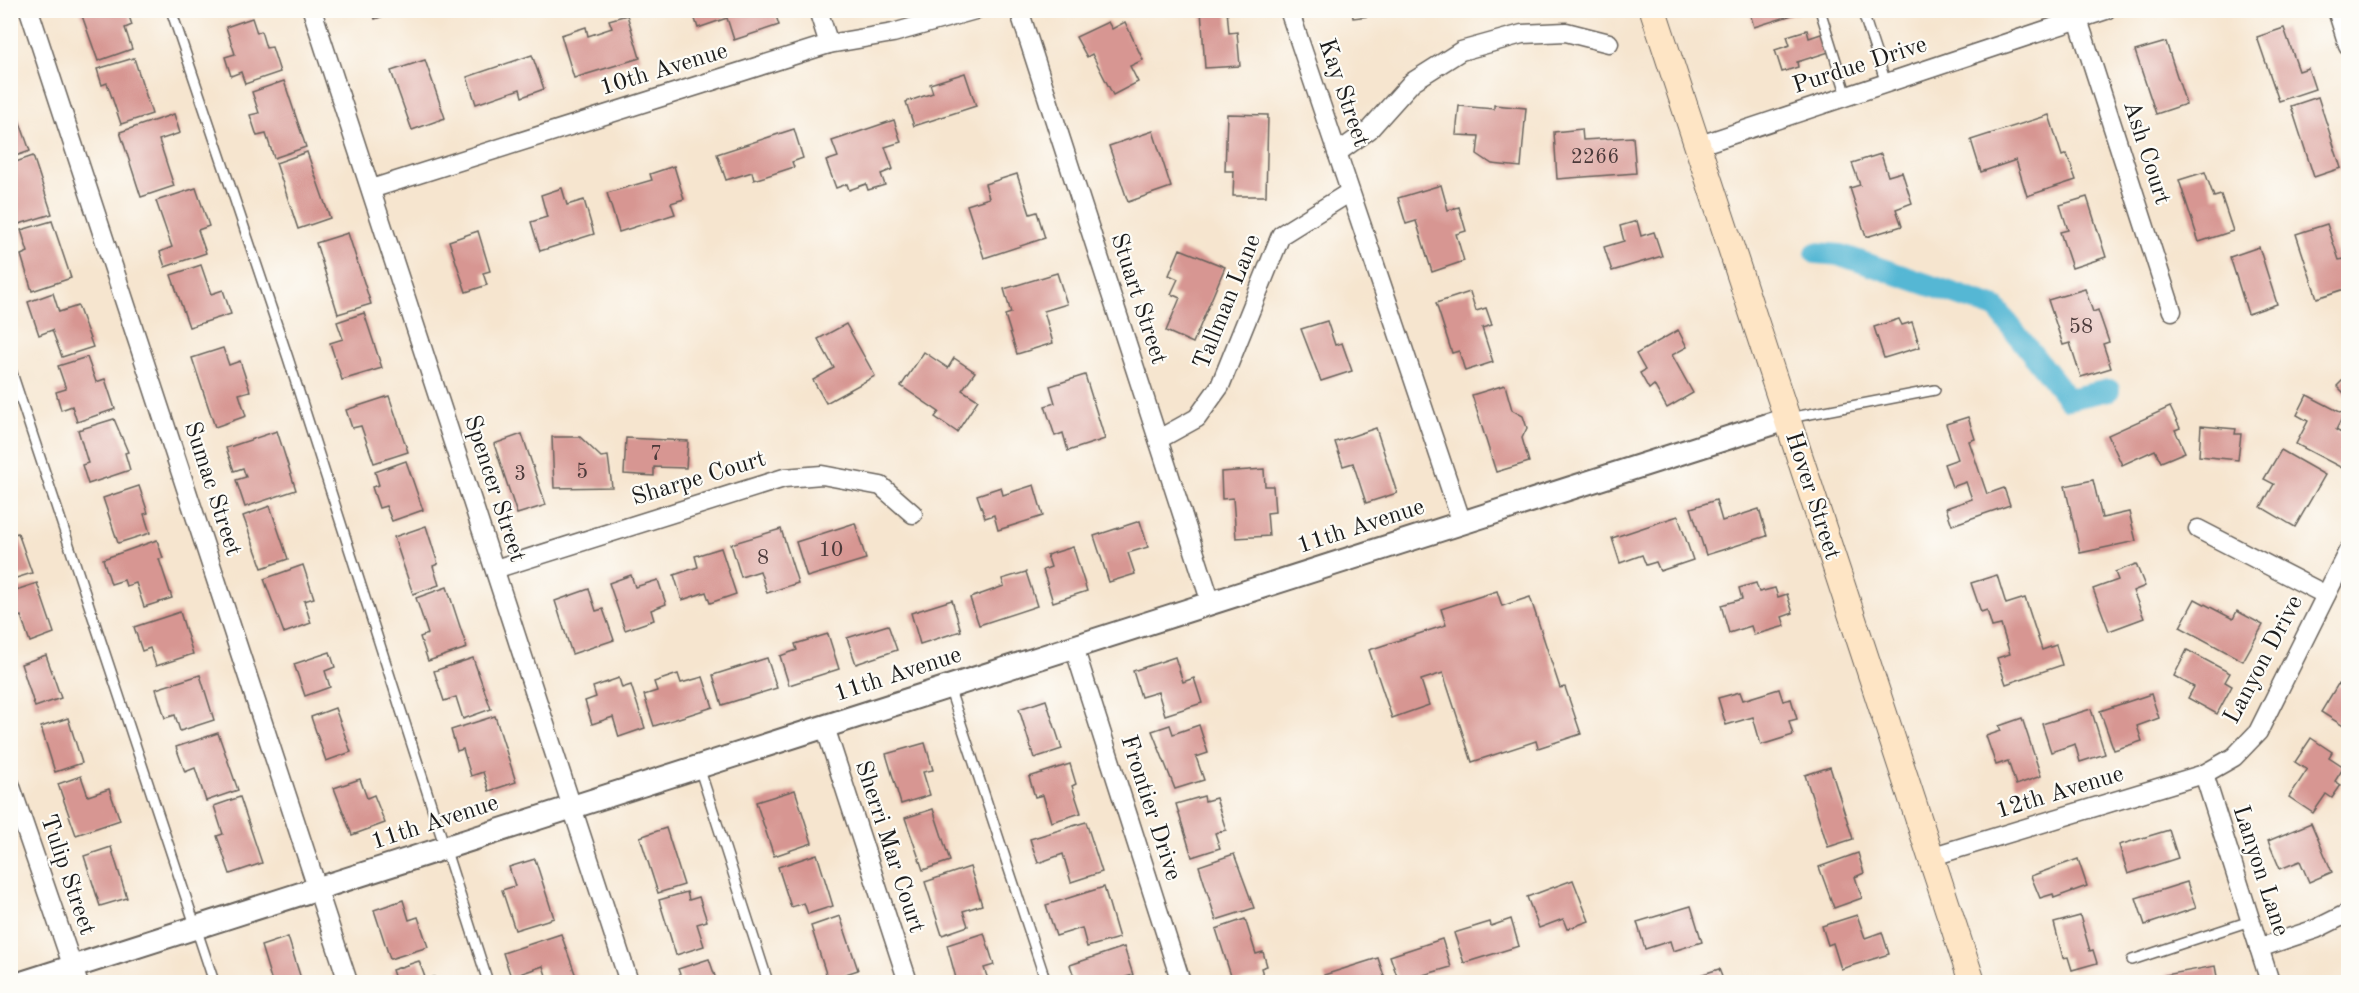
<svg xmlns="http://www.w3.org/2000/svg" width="2359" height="993" viewBox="0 0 2359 993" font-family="'Old Standard TT',serif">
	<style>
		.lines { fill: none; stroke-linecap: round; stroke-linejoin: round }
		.canal { stroke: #55b7d4; stroke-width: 22 }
		.building { fill: #d79692 }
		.service-casing { stroke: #68625b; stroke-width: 12 }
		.minor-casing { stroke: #68625b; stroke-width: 21 }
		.tertiary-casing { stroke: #68625b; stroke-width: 26 }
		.secondary-casing { stroke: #68625b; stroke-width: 28 }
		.service { stroke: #fff; stroke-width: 9 }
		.minor { stroke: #fff; stroke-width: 18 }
		.tertiary { stroke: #fff; stroke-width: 22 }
		.secondary { stroke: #fee5c5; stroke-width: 26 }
		.labels { text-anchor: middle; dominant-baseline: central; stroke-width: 4.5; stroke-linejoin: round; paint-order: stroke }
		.number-label { font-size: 21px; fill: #4b3a3a }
		.street-label { font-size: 24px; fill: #1c1c1c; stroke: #fdfcf7 }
	</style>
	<rect width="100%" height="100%" fill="#fdfcf7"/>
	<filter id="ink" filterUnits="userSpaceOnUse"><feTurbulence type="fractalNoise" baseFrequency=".0167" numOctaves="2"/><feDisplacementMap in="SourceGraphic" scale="12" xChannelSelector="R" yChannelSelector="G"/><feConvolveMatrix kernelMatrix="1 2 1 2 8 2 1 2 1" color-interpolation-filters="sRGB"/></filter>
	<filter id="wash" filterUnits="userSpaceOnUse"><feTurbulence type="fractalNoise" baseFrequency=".008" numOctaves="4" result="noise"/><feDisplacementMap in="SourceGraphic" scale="24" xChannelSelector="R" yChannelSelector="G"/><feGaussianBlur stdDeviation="1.35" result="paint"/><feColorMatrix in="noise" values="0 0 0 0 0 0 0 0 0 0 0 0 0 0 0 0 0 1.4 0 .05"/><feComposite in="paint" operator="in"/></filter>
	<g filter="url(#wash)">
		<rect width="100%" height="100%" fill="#f6e5cf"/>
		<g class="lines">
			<polyline class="canal" points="1816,253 1841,255 1996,308 2068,399 2109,390"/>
		</g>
		<g id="blocks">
			<g class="building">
				<polygon points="80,10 127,10 132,25 125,28 132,49 98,61"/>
				<polygon points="372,10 398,10 398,11 375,19"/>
				<polygon points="692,10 774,10 779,25 734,40 727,18 698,28"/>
				<polygon points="1201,10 1227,10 1229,33 1237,32 1240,66 1205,68"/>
				<polygon points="1352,10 1385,10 1386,14 1353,18"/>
				<polygon points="1749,10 1797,10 1802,12 1754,27"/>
				<polygon points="627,15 640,58 574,78 561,35 586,27 588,36 612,28 609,20"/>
				<polygon points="252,18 257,33 261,31 266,48 272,47 280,72 245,84 241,72 231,76 225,57 235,54 226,27"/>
				<polygon points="1108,22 1112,29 1125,22 1143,60 1130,66 1138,82 1113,95 1092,54 1087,57 1076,37"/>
				<polygon points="2284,28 2299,71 2308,68 2315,89 2279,101 2257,37"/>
				<polygon points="1807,30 1809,38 1824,33 1829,52 1797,62 1798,67 1782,72 1775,50 1790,45 1787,36"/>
				<polygon points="2166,42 2186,104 2156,114 2135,51"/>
				<polygon points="532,55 544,89 522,97 520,89 476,104 467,77"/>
				<polygon points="134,58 152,114 121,124 107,83 102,85 97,69"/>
				<polygon points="425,60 445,118 412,130 391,71"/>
				<polygon points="965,73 976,106 914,126 906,102 933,93 930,84"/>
				<polygon points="284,81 306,147 274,158 266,134 257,136 250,115 259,113 252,92"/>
				<polygon points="10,94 30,151 10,158"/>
				<polygon points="2318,97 2341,168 2314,177 2291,106"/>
				<polygon points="1494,105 1526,108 1521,167 1492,164 1477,154 1479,136 1456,135 1459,106 1494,109"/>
				<polygon points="174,114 180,133 159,140 174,186 141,197 120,132"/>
				<polygon points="1227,114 1268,115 1266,196 1233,196 1234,171 1225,171"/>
				<polygon points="2049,115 2062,156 2067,154 2076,180 2027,196 2016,160 1981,172 1971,140"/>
				<polygon points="894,120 901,142 885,147 893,169 881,174 885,185 868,190 866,184 849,190 847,184 836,188 826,161 838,157 832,141"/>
				<polygon points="794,129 803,158 792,162 794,167 754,180 752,172 726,180 717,154"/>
				<polygon points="1582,129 1583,140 1633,137 1636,173 1557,179 1554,132"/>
				<polygon points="1153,131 1171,187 1128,202 1109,146"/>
				<polygon points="307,152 330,218 298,229 276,163"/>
				<polygon points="1881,154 1888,176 1902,172 1912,203 1896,209 1902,226 1866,237 1850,188 1860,185 1852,163"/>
				<polygon points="33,156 52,214 19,224 14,208 10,209 10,164"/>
				<polygon points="674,166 684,199 671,203 675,214 619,232 607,193 652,180 650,174"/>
				<polygon points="2205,172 2214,197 2221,195 2233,231 2199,242 2179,180"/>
				<polygon points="1017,174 1030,214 1037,212 1045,238 984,258 967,205 989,198 985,184"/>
				<polygon points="1441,185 1448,210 1459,207 1466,231 1456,234 1464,261 1432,272 1416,221 1406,224 1398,198"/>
				<polygon points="196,188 209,226 198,230 206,253 165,267 160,252 172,247 156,201"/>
				<polygon points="562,188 567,205 584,200 594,234 540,251 531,222 547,217 541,195"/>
				<polygon points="2087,197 2106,257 2072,268 2060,232 2068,230 2060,205"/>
				<polygon points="52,221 71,278 32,291 21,255 28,252 21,230"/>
				<polygon points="1637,221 1641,236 1654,232 1662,256 1612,271 1604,247 1624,241 1620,226"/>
				<polygon points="2327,224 2339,260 2344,259 2348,272 2348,288 2317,298 2296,234"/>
				<polygon points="478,231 490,271 483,273 487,285 466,292 449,241"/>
				<polygon points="348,233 371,304 338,314 316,243"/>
				<polygon points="2259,247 2277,304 2248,314 2230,257"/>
				<polygon points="1180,249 1225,267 1193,343 1166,331 1180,298 1171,294 1178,279 1169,275"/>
				<polygon points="201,265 211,294 223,290 231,314 189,327 171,275"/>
				<polygon points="1057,273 1067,304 1044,311 1053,343 1017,354 1005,315 1011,313 1004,289"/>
				<polygon points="2085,289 2093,312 2098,310 2109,342 2103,344 2111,368 2081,377 2070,343 2063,345 2048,300"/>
				<polygon points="1470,292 1476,311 1486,308 1492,325 1482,328 1493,362 1465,371 1459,351 1452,353 1436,303"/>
				<polygon points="53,293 59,312 78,306 93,347 62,357 52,330 39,335 28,302"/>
				<polygon points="364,313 382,368 342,380 330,343 343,339 337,322"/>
				<polygon points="1899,319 1902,325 1912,322 1920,347 1884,358 1874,327"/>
				<polygon points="1327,321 1335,345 1342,343 1352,371 1321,381 1301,329"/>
				<polygon points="846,324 875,376 826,403 813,380 834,368 818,339"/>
				<polygon points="1678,330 1687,347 1672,355 1693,393 1667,408 1654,385 1649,389 1640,373 1645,370 1636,354"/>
				<polygon points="223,348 229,365 240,361 250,391 239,394 246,416 215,427 192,358"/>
				<polygon points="924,352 948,368 954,358 975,372 962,390 978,400 957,432 935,417 939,412 901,386"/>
				<polygon points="87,357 96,382 105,379 115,409 77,422 72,406 61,410 56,392 66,389 58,366"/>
				<polygon points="1085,375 1105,439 1068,451 1063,433 1055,436 1045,406 1055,403 1050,386"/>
				<polygon points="2348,375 2348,397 2337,386"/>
				<polygon points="1505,385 1512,410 1523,416 1527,428 1522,438 1529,462 1496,472 1472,395"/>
				<polygon points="2307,395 2344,414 2336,430 2348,437 2348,456 2342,468 2296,444 2308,421 2297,415"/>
				<polygon points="389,396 408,452 374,463 361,426 352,428 346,410"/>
				<polygon points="2170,407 2180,428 2175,430 2185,452 2161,462 2155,450 2122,465 2108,435"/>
				<polygon points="1968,417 1975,439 1969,441 1987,494 2004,488 2010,505 1952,525 1946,508 1972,499 1966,482 1952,487 1944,464 1958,459 1946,424"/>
				<polygon points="114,419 128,452 125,453 130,470 88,484 82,465 88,463 78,430"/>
				<polygon points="2201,426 2236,429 2235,434 2241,434 2238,460 2199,456"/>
				<polygon points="1376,428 1397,493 1366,503 1353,463 1343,466 1335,442"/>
				<polygon points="277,431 296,490 245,507 236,480 246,477 243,468 234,471 226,448"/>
				<polygon points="522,434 546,505 517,514 494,444"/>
				<polygon points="552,437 580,437 601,457 608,456 612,487 554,488"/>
				<polygon points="626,438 688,441 686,468 654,467 654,476 624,474"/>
				<polygon points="2281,450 2325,475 2295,527 2261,507 2274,484 2264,479"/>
				<polygon points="406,461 423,510 392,521 386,506 379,508 372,487 379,485 375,472"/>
				<polygon points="1264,469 1265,486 1273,486 1275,512 1267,513 1269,536 1236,538 1233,498 1222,499 1221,472"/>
				<polygon points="2093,480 2102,518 2129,512 2136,541 2080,553 2065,486"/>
				<polygon points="1034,485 1043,516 998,530 994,515 985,518 977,495 1001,487 1003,495"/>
				<polygon points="139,486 148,513 144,514 150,533 118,543 103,498"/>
				<polygon points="1716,500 1722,521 1759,509 1767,536 1706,555 1691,508"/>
				<polygon points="270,506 288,559 262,568 243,516"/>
				<polygon points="1678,516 1693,560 1660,571 1656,562 1646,565 1642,555 1620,563 1612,538"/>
				<polygon points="1140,521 1148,547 1128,553 1135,574 1109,582 1094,536"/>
				<polygon points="855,523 866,559 807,577 796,542"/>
				<polygon points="426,526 438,564 433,566 439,585 413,594 394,537"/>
				<polygon points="781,529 798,583 767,593 760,571 741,577 731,544"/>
				<polygon points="18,533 32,573 10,580 10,535"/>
				<polygon points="157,540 163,558 159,559 172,598 144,607 136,583 126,586 124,580 111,584 103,559"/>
				<polygon points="1073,547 1087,591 1053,602 1043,570 1051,567 1047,555"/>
				<polygon points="721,548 736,594 710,603 706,592 682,600 674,575 698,567 695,556"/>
				<polygon points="2136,564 2145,586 2133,591 2144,618 2109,631 2093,589 2118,580 2115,572"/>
				<polygon points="303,565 314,598 304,601 311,623 284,633 264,579"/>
				<polygon points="1026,572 1037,606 979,625 970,598 1004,586 1002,579"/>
				<polygon points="631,575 635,587 658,580 666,604 651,610 654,620 625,630 609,583"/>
				<polygon points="1997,575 2006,604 2025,598 2042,650 2056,645 2062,665 2006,684 1997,658 2010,654 2001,625 1992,627 1987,610 1981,612 1971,583"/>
				<polygon points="37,583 54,633 30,642 21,616 10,620 10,592"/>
				<polygon points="1756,583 1759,592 1775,588 1778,597 1787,594 1793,613 1782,617 1785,626 1754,635 1751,626 1729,633 1721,605 1742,599 1739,588"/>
				<polygon points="447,587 467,648 428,661 420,637 428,634 416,598"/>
				<polygon points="589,589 596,611 603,609 614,640 572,654 555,601"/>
				<polygon points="1497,591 1502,606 1530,597 1560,688 1565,687 1581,734 1538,748 1536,741 1472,762 1443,673 1421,680 1429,705 1392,718 1369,650 1446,625 1441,609"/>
				<polygon points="2195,599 2233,619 2237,611 2263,625 2243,661 2180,627"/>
				<polygon points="952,600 961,631 920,644 911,613"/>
				<polygon points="180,612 193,654 156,666 150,648 142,651 134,627"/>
				<polygon points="888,625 897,650 856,664 847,638"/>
				<polygon points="828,634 839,669 789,685 780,656 797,650 795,644"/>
				<polygon points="2187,650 2230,673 2225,682 2232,686 2217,714 2188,698 2194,687 2174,676"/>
				<polygon points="330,652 335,667 325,671 330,687 305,696 294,664"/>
				<polygon points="46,655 61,698 35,707 21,664"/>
				<polygon points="1175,657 1183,682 1194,678 1202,703 1165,715 1158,692 1141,697 1133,671"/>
				<polygon points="473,658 491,709 463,719 456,697 444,701 434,671"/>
				<polygon points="767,658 777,688 722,705 713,675"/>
				<polygon points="678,674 681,683 703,677 713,707 654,726 644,695 657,691 654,682"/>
				<polygon points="200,675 214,720 180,731 175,715 165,718 156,689"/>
				<polygon points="619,678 622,688 631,685 645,728 619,737 613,717 592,724 585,701 596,697 593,687"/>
				<polygon points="2338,684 2348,691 2348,729 2321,712"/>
				<polygon points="1779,689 1783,701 1791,699 1797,719 1789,721 1793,735 1761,745 1753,717 1726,725 1718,698 1740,692 1743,700"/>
				<polygon points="2151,694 2159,718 2137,726 2142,741 2114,750 2100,711"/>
				<polygon points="1046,700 1062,749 1034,758 1019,709"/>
				<polygon points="335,708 351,752 326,761 311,717"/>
				<polygon points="2091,709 2105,754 2080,762 2075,744 2051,752 2042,724"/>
				<polygon points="495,716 516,782 489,791 483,772 471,776 463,749 457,751 451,730"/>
				<polygon points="68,718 82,763 55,772 41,727"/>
				<polygon points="2022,718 2041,776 2016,785 2008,761 1996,765 1986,736 2001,731 1999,726"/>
				<polygon points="1170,725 1173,734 1199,725 1208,753 1196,757 1204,780 1175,789 1152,731"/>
				<polygon points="218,733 238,790 206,801 195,768 185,772 176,747"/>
				<polygon points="2311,738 2332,752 2329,757 2344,767 2335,781 2341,785 2332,798 2326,794 2313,813 2289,797 2307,770 2295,762"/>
				<polygon points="925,743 933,770 923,772 930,795 901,804 886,754"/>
				<polygon points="1070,764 1076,784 1072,786 1081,813 1051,822 1043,795 1035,797 1029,777"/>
				<polygon points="1830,767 1853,839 1828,847 1805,775"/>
				<polygon points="81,776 88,796 109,789 120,820 76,835 58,784"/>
				<polygon points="360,779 367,798 374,795 385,823 352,835 334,788"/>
				<polygon points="795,790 812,843 774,856 756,802"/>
				<polygon points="1204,796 1205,801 1216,798 1226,830 1215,833 1220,848 1192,857 1176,804"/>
				<polygon points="240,797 262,863 230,874 217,836 223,834 214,806"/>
				<polygon points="933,809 950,861 923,870 905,818"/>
				<polygon points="1086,822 1102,872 1071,882 1063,854 1038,863 1030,839"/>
				<polygon points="2311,823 2332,872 2309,882 2300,861 2280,869 2268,841"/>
				<polygon points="666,828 684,885 658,893 640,837"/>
				<polygon points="2169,830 2178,858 2128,874 2119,845"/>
				<polygon points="111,847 127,898 100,906 84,856"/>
				<polygon points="1858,853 1864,873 1855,877 1862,898 1834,908 1819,867"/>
				<polygon points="817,854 833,906 808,914 804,903 791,907 778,867"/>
				<polygon points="1234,854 1254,908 1216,920 1199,866"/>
				<polygon points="535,859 554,918 515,930 502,890 515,886 509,867"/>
				<polygon points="2078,859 2087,886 2054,898 2053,894 2040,898 2031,876"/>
				<polygon points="970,867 982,905 963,911 968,926 942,935 925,882"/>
				<polygon points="1573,880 1589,921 1567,929 1563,919 1539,928 1527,897"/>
				<polygon points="2187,882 2196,908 2145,925 2136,898"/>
				<polygon points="1104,887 1119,938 1087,947 1082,928 1056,936 1046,905"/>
				<polygon points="687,892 689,900 699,897 707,921 697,924 704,946 676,955 659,900"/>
				<polygon points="403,900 409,920 418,917 428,947 390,959 374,910"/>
				<polygon points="1691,906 1702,942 1673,951 1670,941 1645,949 1637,922"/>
				<polygon points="1857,915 1865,938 1882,932 1889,954 1841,969 1833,943 1828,945 1822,926"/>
				<polygon points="840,916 858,970 828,980 811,926"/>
				<polygon points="2080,916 2090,951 2093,950 2097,963 2072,970 2068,957 2063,958 2054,923"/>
				<polygon points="1245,919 1256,954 1263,952 1267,966 1261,968 1263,975 1233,982 1216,929"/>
				<polygon points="1511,919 1519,946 1464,963 1454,933 1490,922 1491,926"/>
				<polygon points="984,933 994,965 984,968 989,982 957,982 947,945"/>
				<polygon points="561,934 578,982 548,982 543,966 511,977 503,953"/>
				<polygon points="288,937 302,982 272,982 261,946"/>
				<polygon points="1442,939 1451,967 1399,982 1390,956"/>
				<polygon points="1124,947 1133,975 1126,977 1128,982 1076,982 1070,965"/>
				<polygon points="1378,958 1386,982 1326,982 1324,975"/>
				<polygon points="709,959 717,982 683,982 678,969"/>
				<polygon points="419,961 426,980 434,977 436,982 396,982 392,970"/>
				<polygon points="2215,966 2218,982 2166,982 2165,975"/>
				<polygon points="1719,969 1724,982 1678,982"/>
			</g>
		</g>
	</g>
	<g filter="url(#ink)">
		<use href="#blocks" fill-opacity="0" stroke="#68625b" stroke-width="1.5"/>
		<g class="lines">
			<defs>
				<g id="service">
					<polyline points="171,10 288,358 488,982"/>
					<polyline points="1820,10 1847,96"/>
					<polyline points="1862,10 1886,83"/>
					<polyline points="10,367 214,982"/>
					<polyline points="1789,418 1935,390"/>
					<polyline points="949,687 1046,982"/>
					<polyline points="699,767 768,982"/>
					<polyline points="2132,960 2250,921"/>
				</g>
				<g id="minor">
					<polyline points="29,10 348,982"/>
					<polyline points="312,10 629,982"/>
					<polyline points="818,10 829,44"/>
					<polyline points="1019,10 1211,603"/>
					<polyline points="1289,10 1462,523"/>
					<polyline points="2075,10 2172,311"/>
					<polyline points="2337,10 2348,45"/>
					<polyline points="1697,146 2106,10"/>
					<polyline points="1337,153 1369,130 1412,82 1461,51 1522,34 1566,32 1609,43"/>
					<polyline points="371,189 829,44 893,33 975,10"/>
					<polyline points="1159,439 1197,418 1220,386 1281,235 1350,192"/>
					<polyline points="2198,529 2326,595"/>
					<polyline points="495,569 784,478 822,475 881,486 913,514"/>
					<polyline points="1074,647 1181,982"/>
					<polyline points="825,727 908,982"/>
					<polyline points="2204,774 2270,982"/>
					<polyline points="10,784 78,982"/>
					<polyline points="1930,857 2204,774 2234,757 2258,732 2348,551"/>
					<polyline points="2259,948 2316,929 2348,913"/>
				</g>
				<polyline id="tertiary" points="25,982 1787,419"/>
				<polyline id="secondary" points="1653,10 1972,982"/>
			</defs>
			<use href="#service" class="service-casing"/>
			<use href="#minor" class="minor-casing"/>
			<use href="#tertiary" class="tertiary-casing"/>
			<use href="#secondary" class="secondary-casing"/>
			<use href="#service" class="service"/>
			<use href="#minor" class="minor"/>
			<use href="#tertiary" class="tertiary"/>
			<use href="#secondary" class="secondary"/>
		</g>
	</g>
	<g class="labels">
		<g class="number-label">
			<text x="1595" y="157">2266</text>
			<text x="2081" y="327">58</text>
			<text x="656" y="454">7</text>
			<text x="582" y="472">5</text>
			<text x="520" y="474">3</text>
			<text x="831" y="550">10</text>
			<text x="763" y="558">8</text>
		</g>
		<g class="street-label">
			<text transform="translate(1860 66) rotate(-18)">Purdue Drive</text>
			<text transform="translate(664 70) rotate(-17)">10th Avenue</text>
			<text transform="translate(1343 93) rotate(71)">Kay Street</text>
			<text transform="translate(2146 153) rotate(72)">Ash Court</text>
			<text transform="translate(1138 299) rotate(72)">Stuart Street</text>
			<text transform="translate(1228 302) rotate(-68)">Tallman Lane</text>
			<text transform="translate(699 479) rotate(-17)">Sharpe Court</text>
			<text transform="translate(212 489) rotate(72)">Sumac Street</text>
			<text transform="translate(494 489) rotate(72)">Spencer Street</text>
			<text transform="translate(1812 496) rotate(72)">Hover Street</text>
			<text transform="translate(1361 527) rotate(-18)">11th Avenue</text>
			<text transform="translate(2264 660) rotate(-62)">Lanyon Drive</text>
			<text transform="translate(898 675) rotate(-18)">11th Avenue</text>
			<text transform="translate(2060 793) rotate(-17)">12th Avenue</text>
			<text transform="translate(1150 808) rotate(72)">Frontier Drive</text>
			<text transform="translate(435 823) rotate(-18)">11th Avenue</text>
			<text transform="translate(889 847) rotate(72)">Sherri Mar Court</text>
			<text transform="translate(2260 871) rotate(72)">Lanyon Lane</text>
			<text transform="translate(67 875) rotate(71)">Tulip Street</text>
		</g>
	</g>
	<rect width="2359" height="993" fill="none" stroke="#fdfcf7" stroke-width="36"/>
</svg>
